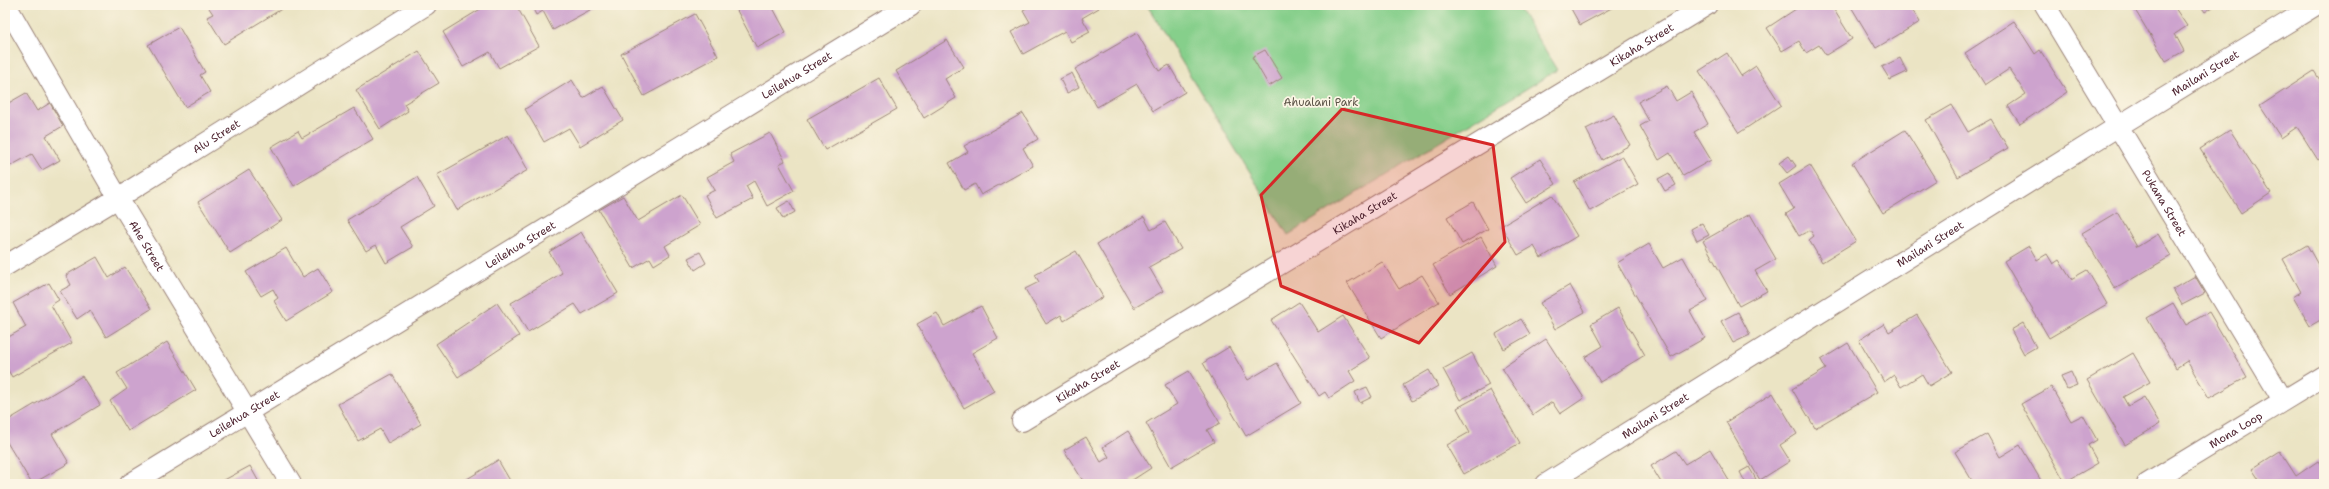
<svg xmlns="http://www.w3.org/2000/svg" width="2329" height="489" viewBox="0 0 2329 489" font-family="'Shantell Sans',sans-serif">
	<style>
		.green { fill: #86cf8b; stroke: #68775b }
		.building { fill: #cda3ce }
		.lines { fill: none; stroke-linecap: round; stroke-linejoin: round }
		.minor-casing { stroke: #9a8278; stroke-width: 22 }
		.minor { stroke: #fff; stroke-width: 20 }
		.marked { fill: #d62828; fill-opacity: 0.2; stroke: #d62828; stroke-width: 3; stroke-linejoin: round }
		.labels { text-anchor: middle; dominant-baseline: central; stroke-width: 3.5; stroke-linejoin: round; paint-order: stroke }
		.street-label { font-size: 11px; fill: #4a1f2b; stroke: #fcf5e5 }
		.park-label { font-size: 11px; fill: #5c5448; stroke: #fcf5e5 }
	</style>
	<rect width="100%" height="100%" fill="#fcf5e5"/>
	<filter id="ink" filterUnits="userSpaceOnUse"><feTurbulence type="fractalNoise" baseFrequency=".025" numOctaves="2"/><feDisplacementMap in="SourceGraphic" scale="8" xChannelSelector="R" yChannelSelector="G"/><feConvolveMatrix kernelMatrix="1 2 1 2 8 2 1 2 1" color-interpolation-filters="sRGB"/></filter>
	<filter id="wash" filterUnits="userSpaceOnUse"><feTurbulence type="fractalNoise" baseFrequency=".012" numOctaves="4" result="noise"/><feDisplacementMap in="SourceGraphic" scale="16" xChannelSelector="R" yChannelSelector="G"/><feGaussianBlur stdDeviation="0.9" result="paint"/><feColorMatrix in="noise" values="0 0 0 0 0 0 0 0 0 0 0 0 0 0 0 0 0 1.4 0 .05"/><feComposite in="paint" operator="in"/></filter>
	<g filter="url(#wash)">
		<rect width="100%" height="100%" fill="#ebe4c4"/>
		<polygon class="green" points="1147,5 1517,5 1557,70 1288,235"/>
		<g id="blocks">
			<g class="building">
				<polygon points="207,5 288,5 224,44 207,17 213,14"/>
				<polygon points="487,5 516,5 539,46 499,68 490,52 463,67 443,32"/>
				<polygon points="531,5 599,5 553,30 543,11 536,15"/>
				<polygon points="734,5 779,5 773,8 786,32 757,48"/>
				<polygon points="1032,5 1097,5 1099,8 1082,18 1090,32 1071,42 1065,31 1023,54 1011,32 1030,22 1023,10"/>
				<polygon points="1569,5 1617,5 1580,25"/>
				<polygon points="1802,5 1831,5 1852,39 1826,55 1819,45 1806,53 1799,41 1782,51 1767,28"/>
				<polygon points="1850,5 1909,5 1920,22 1876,48"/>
				<polygon points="2132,5 2173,5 2187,26 2175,34 2184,51 2166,61"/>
				<polygon points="2200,5 2216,5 2205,12"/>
				<polygon points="695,14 718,56 644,96 621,54"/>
				<polygon points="2014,21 2035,54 2040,50 2067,92 2020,124 2008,106 2026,94 2009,69 1985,85 1965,53"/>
				<polygon points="179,27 205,72 200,75 210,92 185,107 148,45"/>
				<polygon points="1137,33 1159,71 1169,65 1185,92 1153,111 1137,84 1097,107 1075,69"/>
				<polygon points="947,40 964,67 945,79 956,98 924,118 896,71"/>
				<polygon points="1265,50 1282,78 1269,86 1252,57"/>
				<polygon points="419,51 439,83 404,104 408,111 380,129 356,90"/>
				<polygon points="1727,53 1741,76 1756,66 1781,105 1739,133 1699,71"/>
				<polygon points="1900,58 1907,72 1890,80 1882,67"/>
				<polygon points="2314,71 2324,86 2324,156 2318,160 2297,127 2281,138 2260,106"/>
				<polygon points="1072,73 1079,87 1067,93 1060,79"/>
				<polygon points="879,78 897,109 825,150 807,119"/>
				<polygon points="572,80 583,98 603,86 623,120 580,146 569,128 544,142 525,109"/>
				<polygon points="1667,86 1676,101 1691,92 1708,124 1694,132 1711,160 1683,176 1670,153 1659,160 1640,126 1649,121 1638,102"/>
				<polygon points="26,93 37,111 50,103 63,126 46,136 60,160 42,170 32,154 5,169 5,105"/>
				<polygon points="1952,105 1968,132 1991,119 2008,148 1958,177 1926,120"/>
				<polygon points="354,108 373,139 294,186 271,147 298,131 302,138"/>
				<polygon points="1023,113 1038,139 1023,148 1033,166 981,195 975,184 964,190 949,163 968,152 964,146"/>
				<polygon points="1614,115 1630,145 1602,160 1586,129"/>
				<polygon points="1905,130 1936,180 1883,213 1852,163"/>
				<polygon points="2230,130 2271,193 2241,213 2200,149"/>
				<polygon points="770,133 785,161 779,164 794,191 767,206 754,181 746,186 753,199 717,218 705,195 715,190 707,177 734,162 730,154"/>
				<polygon points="508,135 528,170 457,210 437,175"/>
				<polygon points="1622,156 1638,184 1590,211 1574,182"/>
				<polygon points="1789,156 1796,166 1787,173 1779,163"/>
				<polygon points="1540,159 1556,184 1526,203 1510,178"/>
				<polygon points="1810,165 1856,241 1822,262 1809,240 1814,236 1810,230 1799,236 1786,214 1794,209 1779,184"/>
				<polygon points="249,170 282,220 230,253 198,202"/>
				<polygon points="1669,173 1676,185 1665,191 1658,179"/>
				<polygon points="417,177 434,206 400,227 413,247 386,263 376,245 366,251 347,220"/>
				<polygon points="682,195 700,225 665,246 670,255 654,265 650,258 633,268 599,210 623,196 638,221"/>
				<polygon points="1552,195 1577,236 1541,258 1534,246 1518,255 1501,226"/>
				<polygon points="789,201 795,212 783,219 777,208"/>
				<polygon points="1473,202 1488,229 1462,244 1447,217"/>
				<polygon points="2117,212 2137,247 2158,234 2171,256 2115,289 2082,233"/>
				<polygon points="1750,214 1776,259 1755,271 1767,291 1739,306 1703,241"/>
				<polygon points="1144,217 1151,230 1165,222 1181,249 1149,267 1163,291 1134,308 1097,244"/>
				<polygon points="1702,223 1709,235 1697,241 1691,229"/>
				<polygon points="581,232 618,293 582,314 575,304 528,332 511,303 562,273 549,252"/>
				<polygon points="1481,237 1497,266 1450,294 1433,265"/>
				<polygon points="1649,244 1663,268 1683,257 1708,301 1690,311 1705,338 1671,357 1617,263"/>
				<polygon points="2307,245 2322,272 2324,271 2324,318 2310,326 2293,297 2301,292 2283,259"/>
				<polygon points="2029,246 2037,260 2047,254 2053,264 2059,260 2071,279 2087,270 2107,304 2049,338 2004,261"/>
				<polygon points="286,248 303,277 318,268 333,292 286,321 274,301 278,298 273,289 261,296 246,272"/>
				<polygon points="1076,251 1103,297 1064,321 1061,315 1046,324 1025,289 1039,282 1035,275"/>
				<polygon points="700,252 706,263 695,270 688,258"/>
				<polygon points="97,257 109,278 125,267 151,309 106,337 90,310 77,319 60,291 71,285 66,275"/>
				<polygon points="1382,262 1399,289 1422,275 1439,302 1381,338 1347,283"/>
				<polygon points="2195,276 2205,293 2182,305 2173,289"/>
				<polygon points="49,283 59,300 51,305 72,343 12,377 5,365 5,339 26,327 13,303"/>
				<polygon points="1570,285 1585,312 1555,329 1540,303"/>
				<polygon points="1299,302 1318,332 1343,316 1370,358 1349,371 1355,381 1329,398 1325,392 1319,396 1271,320"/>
				<polygon points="497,303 519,336 458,377 436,344"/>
				<polygon points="2173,303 2186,325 2209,312 2247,377 2209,398 2187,361 2176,368 2147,318"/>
				<polygon points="981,306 998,338 972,353 994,391 964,408 917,324 937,313 944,326"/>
				<polygon points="1618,308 1645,355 1600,382 1585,357 1603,346 1591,324"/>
				<polygon points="1738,312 1750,335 1733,343 1721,321"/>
				<polygon points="1917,315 1952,372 1929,386 1922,374 1901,387 1894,375 1884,382 1859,340 1884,324 1889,332"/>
				<polygon points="1521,319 1530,334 1504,349 1496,334"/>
				<polygon points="2023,323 2036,347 2024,354 2011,330"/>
				<polygon points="1546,339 1584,398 1560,414 1552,402 1533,415 1502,368"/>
				<polygon points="167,342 196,390 128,431 110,401 127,389 117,373"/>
				<polygon points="1848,343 1877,392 1815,428 1792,389 1826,369 1821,360"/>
				<polygon points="1229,347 1248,380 1277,363 1301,403 1246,436 1203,363"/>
				<polygon points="1472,353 1489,385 1460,400 1443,369"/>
				<polygon points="2133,353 2150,382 2123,397 2128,406 2144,397 2160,424 2125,445 2087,380"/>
				<polygon points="1429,370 1438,386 1412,401 1403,385"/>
				<polygon points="1189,371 1220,423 1207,430 1214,442 1171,467 1146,423 1177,404 1165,385"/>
				<polygon points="2071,372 2077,385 2067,389 2061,376"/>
				<polygon points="392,374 421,424 388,443 380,429 358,441 338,404"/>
				<polygon points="82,376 100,405 52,434 69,463 32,484 5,439 5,422"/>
				<polygon points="1367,387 1372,397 1360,403 1355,392"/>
				<polygon points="2051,387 2071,421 2083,415 2097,440 2088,445 2098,463 2065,482 2021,404"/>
				<polygon points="1490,390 1520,443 1464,474 1447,445 1470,432 1457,408"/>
				<polygon points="1773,393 1797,434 1780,445 1790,461 1760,480 1726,422"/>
				<polygon points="1128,431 1151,468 1131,481 1133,484 1085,484 1064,450 1086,437 1101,462 1109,457 1103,447"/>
				<polygon points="1987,434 2000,457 2020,445 2043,484 1974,484 1955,452"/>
				<polygon points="1710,449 1731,484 1662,484 1651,466 1676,451 1685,464"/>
				<polygon points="2280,451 2296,476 2318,461 2324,469 2324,484 2262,484 2252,469"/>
				<polygon points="498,460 512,484 459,484"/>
				<polygon points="250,466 260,484 217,484"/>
				<polygon points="1749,467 1756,479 1746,484 1740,472"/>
			</g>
		</g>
	</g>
	<g filter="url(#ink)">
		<use href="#blocks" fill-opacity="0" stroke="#9a8278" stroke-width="1"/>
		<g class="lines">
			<defs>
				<g id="minor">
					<path id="s1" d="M6,5L118,198L291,484"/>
					<path id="s2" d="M2045,5L2283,400"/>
					<path id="s3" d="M5,266L118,198L426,5"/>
					<path id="s4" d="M1022,421L1707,5"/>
					<path id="s5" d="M130,484L911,5"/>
					<path id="s6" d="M1546,484L2117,127L2316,5"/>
					<path id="s7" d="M2147,484L2324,376"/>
				</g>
			</defs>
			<use href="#minor" class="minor-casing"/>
			<use href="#minor" class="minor"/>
		</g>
	</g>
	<path class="marked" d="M1342,109L1493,145L1505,242L1419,343L1281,286L1261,195Z"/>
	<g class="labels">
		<g class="street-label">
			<text stroke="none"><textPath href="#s4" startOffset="725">Kikaha Street</textPath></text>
			<text stroke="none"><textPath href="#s6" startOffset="777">Mailani Street</textPath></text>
			<text stroke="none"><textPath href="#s5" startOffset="782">Leilehua Street</textPath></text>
			<text stroke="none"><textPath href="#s3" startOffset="248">Alu Street</textPath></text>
			<text stroke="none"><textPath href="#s2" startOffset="231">Pukana Street</textPath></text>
			<text stroke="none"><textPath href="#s4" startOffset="401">Kikaha Street</textPath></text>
			<text stroke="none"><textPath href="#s6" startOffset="453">Mailani Street</textPath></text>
			<text stroke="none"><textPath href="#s1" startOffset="279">Ahe Street</textPath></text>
			<text stroke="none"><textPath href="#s5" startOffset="458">Leilehua Street</textPath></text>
			<text stroke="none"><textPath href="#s4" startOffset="77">Kikaha Street</textPath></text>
			<text stroke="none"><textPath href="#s5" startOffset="134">Leilehua Street</textPath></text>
			<text stroke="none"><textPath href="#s6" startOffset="129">Mailani Street</textPath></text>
			<text stroke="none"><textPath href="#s7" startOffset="104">Mona Loop</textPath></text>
		</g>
		<g class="park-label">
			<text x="1321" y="102">Ahualani Park</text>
		</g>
	</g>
	<rect width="2329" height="489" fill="none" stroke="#fcf5e5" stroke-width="20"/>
</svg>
